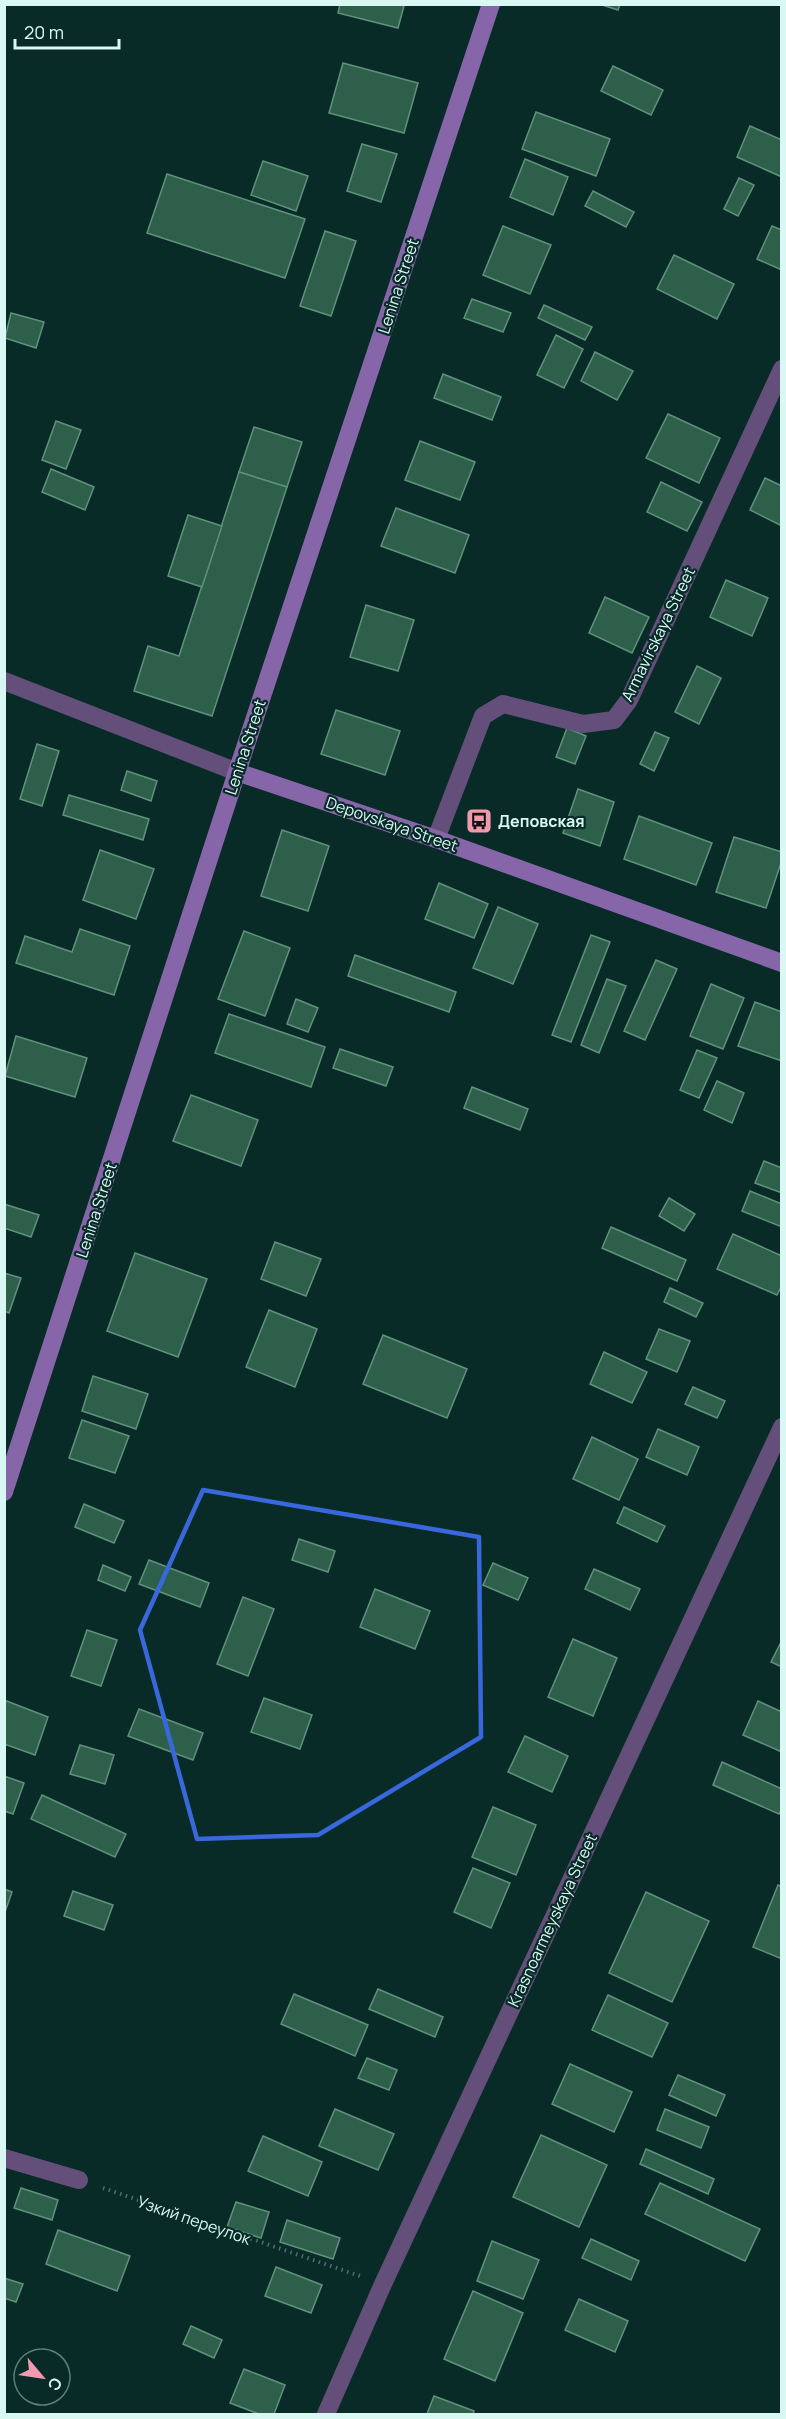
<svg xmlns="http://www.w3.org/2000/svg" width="786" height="2419" viewBox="0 0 786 2419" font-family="Manrope,sans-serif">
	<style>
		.building { fill: #2e5f4b; stroke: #5f927c; stroke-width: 1.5 }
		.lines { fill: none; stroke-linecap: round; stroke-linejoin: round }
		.path { stroke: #4e706c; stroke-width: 4; stroke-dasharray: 1.5 4.5; stroke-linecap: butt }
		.minor { stroke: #634f79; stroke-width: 18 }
		.tertiary { stroke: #634f79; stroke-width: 18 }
		.secondary { stroke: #8666a9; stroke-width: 18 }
		.marked { fill: none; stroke: #3968dc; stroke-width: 4.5; stroke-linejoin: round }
		.labels { text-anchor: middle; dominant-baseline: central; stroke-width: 4.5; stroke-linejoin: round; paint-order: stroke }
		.street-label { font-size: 16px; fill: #d9f8f4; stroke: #082b27 }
		.poi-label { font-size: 16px; font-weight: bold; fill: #d9f8f4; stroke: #082b27; text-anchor: start }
	</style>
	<rect width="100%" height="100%" fill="#082b27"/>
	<g class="building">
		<polygon points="340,4 399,4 404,6 398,28 338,13"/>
		<polygon points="599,4 620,4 618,10"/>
		<polygon points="343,63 418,83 404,133 329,113"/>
		<polygon points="613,66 663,90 651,115 601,91"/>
		<polygon points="536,112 610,139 596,176 522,149"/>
		<polygon points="750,126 782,140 782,177 737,157"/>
		<polygon points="362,144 397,154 381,202 347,191"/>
		<polygon points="525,159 568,177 553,215 510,197"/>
		<polygon points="263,161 308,176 296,211 251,195"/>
		<polygon points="167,174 305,219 285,278 147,233"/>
		<polygon points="739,178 754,185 738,216 724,209"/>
		<polygon points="593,191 634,212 626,227 585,206"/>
		<polygon points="503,226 551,245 530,294 483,275"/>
		<polygon points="772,226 782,230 782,270 757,259"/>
		<polygon points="325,231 356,241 331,316 300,306"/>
		<polygon points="674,255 734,284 717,319 657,289"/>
		<polygon points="472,299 511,313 503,332 464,318"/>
		<polygon points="544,305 592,327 585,340 538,318"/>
		<polygon points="11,313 44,322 36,348 5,338"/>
		<polygon points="556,335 583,349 564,388 537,375"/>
		<polygon points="595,352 633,371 617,400 581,381"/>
		<polygon points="443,374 501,397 492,420 434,398"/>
		<polygon points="668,414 720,438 699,483 646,458"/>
		<polygon points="56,421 81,430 66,469 42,460"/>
		<polygon points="254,427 302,442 287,487 239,472"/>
		<polygon points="420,441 475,462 460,500 405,480"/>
		<polygon points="51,469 94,487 85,510 42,492"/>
		<polygon points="239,472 287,487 212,716 134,691 148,646 179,656"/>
		<polygon points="765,478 782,486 782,526 750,510"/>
		<polygon points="661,482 702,502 687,531 647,512"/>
		<polygon points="396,508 469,535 455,573 381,546"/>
		<polygon points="188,515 222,526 202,587 168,576"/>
		<polygon points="726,580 768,598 752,636 710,617"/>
		<polygon points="605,597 649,617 632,653 589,633"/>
		<polygon points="366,605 414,620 398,671 350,657"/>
		<polygon points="697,666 721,678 699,724 675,712"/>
		<polygon points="336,710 400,731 385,775 321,754"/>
		<polygon points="567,728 586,736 575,764 556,757"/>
		<polygon points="655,732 669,738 654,771 640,764"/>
		<polygon points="37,744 59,751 42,806 20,799"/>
		<polygon points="127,771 157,781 151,801 121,790"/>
		<polygon points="578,789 614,802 600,846 563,833"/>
		<polygon points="69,795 149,819 143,840 63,815"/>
		<polygon points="639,816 712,843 696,885 624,859"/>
		<polygon points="282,830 329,846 308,911 261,896"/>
		<polygon points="734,837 782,852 782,860 766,908 716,892"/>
		<polygon points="100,850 154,869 136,919 83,900"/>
		<polygon points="439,883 488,904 474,938 425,919"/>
		<polygon points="498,907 538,924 513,984 473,968"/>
		<polygon points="80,929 130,946 114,995 16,963 25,936 72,952"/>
		<polygon points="244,931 290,948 265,1016 218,999"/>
		<polygon points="591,935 610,942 571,1042 552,1035"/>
		<polygon points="355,955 456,992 449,1012 348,976"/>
		<polygon points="656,960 677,969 645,1040 624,1031"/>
		<polygon points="607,979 626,986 599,1053 581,1045"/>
		<polygon points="711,984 744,998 723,1049 690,1036"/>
		<polygon points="296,999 318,1008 308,1032 287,1024"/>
		<polygon points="755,1002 782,1012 782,1061 738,1046"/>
		<polygon points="229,1014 325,1047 311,1087 215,1053"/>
		<polygon points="16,1036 87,1058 75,1097 5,1076"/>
		<polygon points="340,1049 393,1067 386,1086 333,1068"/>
		<polygon points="697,1050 717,1058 699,1098 680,1090"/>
		<polygon points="717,1081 744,1093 732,1123 704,1110"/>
		<polygon points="472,1087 528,1109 520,1130 464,1108"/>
		<polygon points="191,1095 258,1120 241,1166 173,1141"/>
		<polygon points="764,1161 782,1168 782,1193 755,1183"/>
		<polygon points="750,1191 782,1204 782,1227 742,1211"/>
		<polygon points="669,1198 695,1214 684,1231 659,1216"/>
		<polygon points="4,1204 39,1215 31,1237 4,1228"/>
		<polygon points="611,1227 686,1260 677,1281 602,1248"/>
		<polygon points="733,1234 782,1256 782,1285 777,1295 717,1269"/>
		<polygon points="275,1242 321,1259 306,1296 261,1279"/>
		<polygon points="135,1253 207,1279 178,1357 107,1331"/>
		<polygon points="4,1273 21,1278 9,1313 4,1311"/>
		<polygon points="670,1288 703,1303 696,1317 664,1302"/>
		<polygon points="269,1310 317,1329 295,1387 246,1367"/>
		<polygon points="659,1329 690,1341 677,1372 646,1359"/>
		<polygon points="383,1335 467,1369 447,1418 363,1384"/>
		<polygon points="604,1352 647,1372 632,1403 590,1384"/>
		<polygon points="93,1376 148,1394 136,1429 82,1411"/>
		<polygon points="693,1387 725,1401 717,1418 685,1404"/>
		<polygon points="82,1420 129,1436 115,1473 69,1458"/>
		<polygon points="658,1429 699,1447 687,1475 646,1457"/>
		<polygon points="592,1437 638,1459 619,1500 573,1479"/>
		<polygon points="84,1504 124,1521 114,1543 75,1527"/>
		<polygon points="624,1507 665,1526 657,1542 617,1523"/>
		<polygon points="299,1539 335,1551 328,1572 292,1560"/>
		<polygon points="149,1560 209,1583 200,1607 139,1584"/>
		<polygon points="493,1563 528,1578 518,1600 483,1585"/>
		<polygon points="103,1565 131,1577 125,1591 98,1580"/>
		<polygon points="594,1569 640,1589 630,1610 585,1589"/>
		<polygon points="375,1589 430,1611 415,1649 360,1627"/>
		<polygon points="243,1597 274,1609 248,1676 217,1664"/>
		<polygon points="87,1630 117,1640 101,1686 71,1676"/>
		<polygon points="573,1639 617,1658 593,1716 548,1697"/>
		<polygon points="782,1640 782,1667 771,1662"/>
		<polygon points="264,1698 312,1715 300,1749 251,1732"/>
		<polygon points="4,1700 48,1717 35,1755 4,1744"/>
		<polygon points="758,1701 782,1712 782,1752 743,1735"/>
		<polygon points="139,1709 203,1733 193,1760 128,1736"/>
		<polygon points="525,1736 568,1756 552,1792 508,1772"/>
		<polygon points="80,1745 114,1755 105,1784 70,1774"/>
		<polygon points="722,1762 782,1789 782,1809 779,1814 713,1785"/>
		<polygon points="4,1776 24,1783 13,1814 4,1811"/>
		<polygon points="42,1795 126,1834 115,1857 31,1819"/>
		<polygon points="493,1807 536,1825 516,1875 472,1857"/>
		<polygon points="473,1868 510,1883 491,1928 454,1912"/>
		<polygon points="778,1885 782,1887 782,1959 753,1947"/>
		<polygon points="4,1889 12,1892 4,1915"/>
		<polygon points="73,1891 113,1905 104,1930 64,1916"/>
		<polygon points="646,1892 709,1921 672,2002 609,1973"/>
		<polygon points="378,1989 443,2017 435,2037 369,2009"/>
		<polygon points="294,1994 368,2025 355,2056 281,2024"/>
		<polygon points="608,1995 668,2023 652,2057 592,2030"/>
		<polygon points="367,2058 397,2070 389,2090 358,2078"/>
		<polygon points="570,2064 632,2092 614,2132 552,2104"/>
		<polygon points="678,2075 725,2095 716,2116 669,2095"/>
		<polygon points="335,2109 394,2134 378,2170 319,2146"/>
		<polygon points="665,2109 709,2127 701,2148 657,2130"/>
		<polygon points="541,2135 607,2165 579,2227 513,2197"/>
		<polygon points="263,2136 322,2162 308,2196 248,2171"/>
		<polygon points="646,2149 714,2179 708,2194 640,2164"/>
		<polygon points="660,2183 760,2229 745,2261 645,2214"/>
		<polygon points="21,2188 58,2200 52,2220 14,2208"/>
		<polygon points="236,2202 269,2212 261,2238 227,2227"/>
		<polygon points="287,2220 340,2238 333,2259 280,2242"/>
		<polygon points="58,2230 130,2256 117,2291 46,2264"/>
		<polygon points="591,2239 639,2261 631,2280 582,2258"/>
		<polygon points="492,2241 539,2260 523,2299 477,2281"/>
		<polygon points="276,2267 322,2285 311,2313 265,2296"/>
		<polygon points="4,2278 23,2284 16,2302 4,2298"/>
		<polygon points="473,2291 523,2313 495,2381 444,2359"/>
		<polygon points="579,2299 628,2321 615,2352 565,2330"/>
		<polygon points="191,2326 222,2340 214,2358 183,2344"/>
		<polygon points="244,2369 285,2385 274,2414 259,2414 230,2403"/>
		<polygon points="434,2396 474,2411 473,2414 427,2414"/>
	</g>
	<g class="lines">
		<polyline class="path" points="103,2188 360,2276"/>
		<g class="minor">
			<polyline points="436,839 483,716 503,704 583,724 614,720 629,700 782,369"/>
			<polyline points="4,2158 79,2180"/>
		</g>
		<g class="tertiary">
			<polyline points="4,681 237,772"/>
			<polyline points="326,2414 383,2284 782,1427"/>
		</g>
		<g class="secondary">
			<polyline points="237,772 436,839 782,963"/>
			<polyline points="4,1492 237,772 491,4"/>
		</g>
	</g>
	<path class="marked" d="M203,1490L479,1537L481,1737L318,1835L197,1839L140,1630Z"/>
	<defs>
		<symbol id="bus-square" viewBox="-11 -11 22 22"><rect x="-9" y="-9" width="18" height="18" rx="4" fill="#f29aad" stroke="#082b27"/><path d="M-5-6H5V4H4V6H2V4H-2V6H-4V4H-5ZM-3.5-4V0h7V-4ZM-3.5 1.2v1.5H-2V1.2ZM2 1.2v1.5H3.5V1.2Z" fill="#111"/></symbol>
	</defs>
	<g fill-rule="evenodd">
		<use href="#bus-square" x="464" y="806" width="30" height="30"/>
	</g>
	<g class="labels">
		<g class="street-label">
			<text transform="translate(398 286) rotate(-72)">Lenina Street</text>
			<text transform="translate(658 634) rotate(-64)">Armavirskaya Street</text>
			<text transform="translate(245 747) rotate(-72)">Lenina Street</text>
			<text transform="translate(392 824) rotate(19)">Depovskaya Street</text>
			<text transform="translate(96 1210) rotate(-72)">Lenina Street</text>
			<text transform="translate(552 1920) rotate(-65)">Krasnoarmeyskaya Street</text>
			<text transform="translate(194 2220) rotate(19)">Узкий переулок</text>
		</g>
		<g class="poi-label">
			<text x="498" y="821">Деповская</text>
		</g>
	</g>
	<rect width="786" height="2419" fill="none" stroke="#d9f8f4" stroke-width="12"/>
	<g transform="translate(42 2377) rotate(119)"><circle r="28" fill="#082b27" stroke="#5c7d79" stroke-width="1.5"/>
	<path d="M0-4.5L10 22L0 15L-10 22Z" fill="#f29aad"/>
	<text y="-9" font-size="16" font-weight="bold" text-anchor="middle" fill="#d9f8f4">С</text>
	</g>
	<path d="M15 39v9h104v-9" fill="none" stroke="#d9f8f4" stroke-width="3"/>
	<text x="24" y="39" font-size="18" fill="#d9f8f4" stroke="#082b27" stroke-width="4.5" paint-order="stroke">20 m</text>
</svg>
